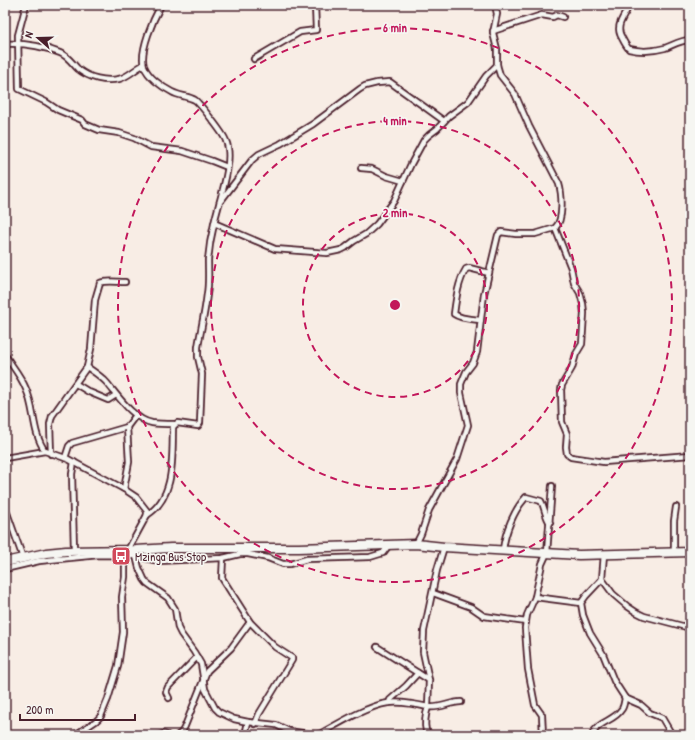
<svg xmlns="http://www.w3.org/2000/svg" width="695" height="740" viewBox="0 0 695 740" font-family="'Patrick Hand',sans-serif">
	<style>
		.lines { fill: none; stroke-linecap: round; stroke-linejoin: round }
		.minor-casing { stroke: #4a1f2b; stroke-width: 8 }
		.trunk-casing { stroke: #4a1f2b; stroke-width: 11 }
		.minor { stroke: #f6f6f2; stroke-width: 4.5 }
		.trunk { stroke: #f6f6f2; stroke-width: 8 }
		.ring { fill: none; stroke: #c2185b; stroke-width: 2; stroke-dasharray: 7 5 }
		.labels { text-anchor: middle; dominant-baseline: central; stroke-width: 3.5; stroke-linejoin: round; paint-order: stroke }
		.poi-label { font-size: 12px; fill: #4a1f2b; stroke: #f6f6f2; text-anchor: start }
		.centre { fill: #c2185b; stroke: #f6f6f2; stroke-width: 2 }
		.ring-label { font-size: 12px; text-anchor: middle; font-weight: bold; fill: #c2185b; stroke: #f6f6f2; stroke-width: 3.5; stroke-linejoin: round; paint-order: stroke }
	</style>
	<rect width="100%" height="100%" fill="#f8ede5"/>
	<filter id="ink" filterUnits="userSpaceOnUse"><feTurbulence type="fractalNoise" baseFrequency=".025" numOctaves="2"/><feDisplacementMap in="SourceGraphic" scale="8" xChannelSelector="R" yChannelSelector="G"/><feConvolveMatrix kernelMatrix="1 2 1 2 8 2 1 2 1" color-interpolation-filters="sRGB"/></filter>
	<g filter="url(#ink)">
		<g class="lines">
			<defs>
				<g id="minor">
					<polyline points="26,5 18,35 19,89 46,102 58,110 82,120 85,124 99,130 119,133 134,138 151,147 182,151 212,161 227,167"/>
					<path d="M629,5C625,17 614,25 622,38C624,42 626,46 629,49C641,52 654,51 665,48C673,45 681,40 690,40"/>
					<polyline points="493,31 542,15 553,17 557,15 563,17"/>
					<path d="M5,44C24,43 42,46 60,53C68,56 72,63 78,69C89,78 105,82 119,79C128,77 135,69 143,65"/>
					<polyline points="254,59 300,32 316,30 315,5"/>
					<polyline points="361,168 372,169 386,176 403,181"/>
					<polyline points="220,202 252,160 259,154 280,144 313,124 360,89 365,86 377,83 390,82 444,121"/>
					<polyline points="214,223 275,249 327,253 341,250 345,248 354,241 366,234 377,224 394,201 411,164 424,140 429,135 437,129 449,116 468,102 486,76 497,65"/>
					<polyline points="555,228 571,268 574,283 580,293 583,304 584,313 582,344 576,354 572,368 562,385 561,390 562,422 567,434 566,447 567,454 571,457 604,462 690,455"/>
					<path d="M480,320C471,319 461,319 454,314C456,299 458,282 466,269L469,268L489,273"/>
					<path d="M5,355C12,366 21,376 26,389C35,408 32,433 45,451L68,459L124,489L136,497L147,511V515L128,550"/>
					<path d="M87,367C94,372 101,376 107,383C118,396 134,420 152,423C159,424 167,424 174,424"/>
					<polyline points="76,384 89,392 108,400 116,395"/>
					<path d="M51,454L50,424L52,416L87,367L91,349L95,300L100,283C106,280 117,282 125,282"/>
					<polyline points="5,458 45,451"/>
					<polyline points="65,458 69,446 72,443 127,427 136,415"/>
					<polyline points="124,489 129,462 127,427"/>
					<polyline points="5,507 23,558"/>
					<path d="M147,515C176,497 172,456 173,427L177,423L198,426L200,423L202,374L198,357V347C201,329 205,312 207,294C209,283 208,271 208,260C209,248 211,236 214,224C218,203 235,161 226,141C224,134 200,104 195,100C188,96 179,96 172,92C162,87 148,77 144,66C139,51 154,18 161,5"/>
					<path d="M416,544L421,534L429,510L457,459L468,425L461,393V384L466,372L473,363L477,352L484,294L498,235L501,232L516,234H535L555,228C564,220 562,194 559,184L529,126L515,94L500,75L497,65V49L493,33L497,14L495,5"/>
					<path d="M444,547L437,570L424,631L423,652L429,680L428,707C440,709 449,702 461,702"/>
					<polyline points="74,550 72,474 74,462"/>
					<path d="M503,550C505,532 514,510 526,497L541,501C545,508 545,516 550,523"/>
					<polyline points="674,552 674,521 676,507"/>
					<polyline points="604,554 602,579 613,594 627,606 636,612 644,616 690,628"/>
					<polyline points="136,556 139,568 144,579 147,583 168,598 175,609 178,628 181,634 194,652 201,664 205,689 215,708 219,712 234,719 248,722 276,725 289,731 315,735"/>
					<polyline points="223,558 222,578 250,622 275,647 292,658 292,660 259,714 255,724"/>
					<polyline points="5,569 39,561 99,555 136,556 159,561 223,558 240,554 248,554 268,558 283,564 290,564 307,559 370,557 383,553 389,545"/>
					<polyline points="602,579 586,596 581,603 583,615 590,633 603,654 614,681 625,698 641,705 650,713 662,718 672,735"/>
					<polyline points="433,593 471,607 484,616 526,622"/>
					<polyline points="535,597 581,603"/>
					<polyline points="377,647 429,680"/>
					<polyline points="169,698 166,692 168,687 197,657"/>
					<polyline points="389,703 390,700 406,686 418,673"/>
					<polyline points="75,735 96,721 101,716 108,699 118,666 123,632 122,597 125,577 125,556"/>
					<polyline points="160,735 164,734 167,735"/>
					<polyline points="178,735 182,732 185,726 207,671 231,648 250,622"/>
					<polyline points="245,735 248,722"/>
					<path d="M318,735C336,725 367,706 388,703C400,701 415,704 428,707C425,716 424,722 426,731L431,735"/>
					<polyline points="543,735 542,715 535,705 528,669 525,628 527,615 535,597 542,564 547,553 552,486"/>
					<path d="M592,735C598,721 614,721 621,710C624,707 624,702 625,698"/>
				</g>
				<polyline id="trunk" points="5,562 46,553 66,551 136,550 171,548 299,548 416,544 444,547 579,555 690,552"/>
			</defs>
			<use href="#minor" class="minor-casing"/>
			<use href="#trunk" class="trunk-casing"/>
			<use href="#minor" class="minor"/>
			<use href="#trunk" class="trunk"/>
		</g>
	</g>
	<g class="ring">
		<circle cx="395" cy="305" r="92"/>
		<circle cx="395" cy="305" r="184"/>
		<circle cx="395" cy="305" r="277"/>
	</g>
	<defs>
		<symbol id="bus-square" viewBox="-11 -11 22 22"><rect x="-9" y="-9" width="18" height="18" rx="4" fill="#d1495b" stroke="#f6f6f2"/><path d="M-5-6H5V4H4V6H2V4H-2V6H-4V4H-5ZM-3.5-4V0h7V-4ZM-3.5 1.2v1.5H-2V1.2ZM2 1.2v1.5H3.5V1.2Z" fill="#fff"/></symbol>
	</defs>
	<g fill-rule="evenodd">
		<use href="#bus-square" x="110" y="545" width="22" height="22"/>
	</g>
	<g class="labels">
		<g class="poi-label">
			<text x="135" y="556">Mzinga Bus Stop</text>
		</g>
	</g>
	<circle cx="395" cy="305" r="6" class="centre"/>
	<g class="ring-label">
		<text x="395" y="32">6 min</text>
		<text x="395" y="125">4 min</text>
		<text x="395" y="217">2 min</text>
	</g>
	<rect width="695" height="740" fill="none" stroke="#f6f6f2" stroke-width="20"/>
	<rect x="10" y="10" width="675" height="720" fill="none" stroke="#4a1f2b" stroke-width="1.5" filter="url(#ink)"/>
	<g transform="translate(38 38) rotate(290)" stroke="#f6f6f2" stroke-width="3" paint-order="stroke">
	<path d="M0-3L7 15L0 10L-7 15Z" fill="#4a1f2b"/>
	<text y="-6" font-size="11" font-weight="bold" text-anchor="middle" fill="#4a1f2b">N</text>
	</g>
	<path d="M20 714v6h115v-6" fill="none" stroke="#4a1f2b" stroke-width="2"/>
	<text x="26" y="714" font-size="12" fill="#4a1f2b" stroke="#f6f6f2" stroke-width="3" paint-order="stroke">200 m</text>
</svg>
